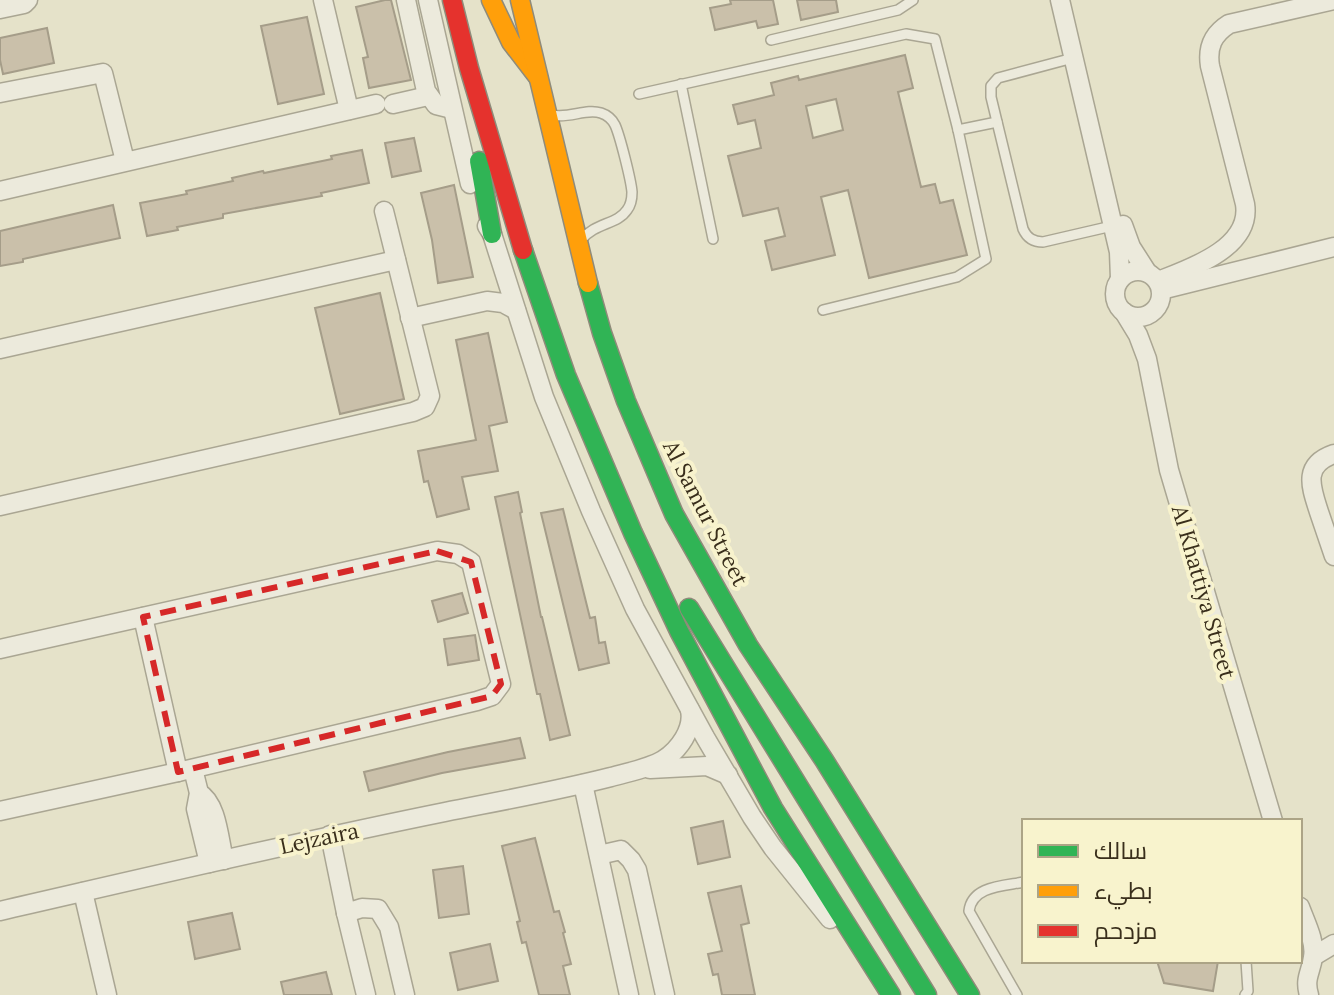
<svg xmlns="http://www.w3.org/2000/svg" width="1334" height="995" viewBox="0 0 1334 995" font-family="Lora,Cairo,serif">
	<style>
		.building { fill: #cac0aa; stroke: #a59d89; stroke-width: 2; fill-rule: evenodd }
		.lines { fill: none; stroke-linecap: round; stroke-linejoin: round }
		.lane-casing { stroke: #aaa693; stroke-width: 12 }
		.street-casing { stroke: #aaa693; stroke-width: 21 }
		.fast-casing { stroke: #8f8b7a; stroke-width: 21 }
		.slow-casing { stroke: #8f8b7a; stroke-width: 21 }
		.jam-casing { stroke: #8f8b7a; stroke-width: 21 }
		.lane { stroke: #eceadc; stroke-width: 9 }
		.street { stroke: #eceadc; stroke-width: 18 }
		.fast { stroke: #30b455; stroke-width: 18 }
		.slow { stroke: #ff9f0a; stroke-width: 18 }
		.jam { stroke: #e5322d; stroke-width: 18 }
		.marked { fill: none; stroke: #d62828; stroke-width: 6; stroke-dasharray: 16 10; stroke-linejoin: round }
		.labels { text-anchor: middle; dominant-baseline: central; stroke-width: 8; stroke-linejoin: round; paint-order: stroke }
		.street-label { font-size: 22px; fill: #392e1b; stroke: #f8f3cd }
	</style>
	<rect width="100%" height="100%" fill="#e5e2c9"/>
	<g class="building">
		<polygon points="385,0 391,0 411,80 369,88 363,58 368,57 356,7"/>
		<polygon points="730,0 773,0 778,24 758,28 756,21 715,30 710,8 731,4"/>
		<polygon points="797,0 836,0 838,12 801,20"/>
		<polygon points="307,17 324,94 278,104 261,26"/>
		<polygon points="47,28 54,63 3,74 0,60 0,38"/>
		<path d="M905,55L913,88L898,92L921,187L935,184L940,203L953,200L967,255L869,278L848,190L821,197L835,255L772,270L765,241L785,236L778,208L743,216L728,156L761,148L755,120L738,124L733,105L774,95L771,83L798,76L799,80ZM836,99L843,130L813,138L806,106Z"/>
		<polygon points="414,138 421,171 392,177 385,143"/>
		<polygon points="362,150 369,183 321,193 322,196 223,214 223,218 177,227 178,230 147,236 140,203 187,194 186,191 233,181 232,178 263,171 264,173 332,159 331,156"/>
		<polygon points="454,185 473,277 438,283 432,240 421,193"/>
		<polygon points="113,205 120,238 23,259 23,262 0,266 0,231"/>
		<polygon points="380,293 404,399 340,414 315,308"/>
		<polygon points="488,333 507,422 489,426 498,471 462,477 469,509 437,517 428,481 424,482 418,451 476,440 456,340"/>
		<polygon points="518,492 522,512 520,513 541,617 542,617 570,735 550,740 540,694 537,694 495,497"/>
		<polygon points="563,509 590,618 595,617 599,643 605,642 609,663 579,670 541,513"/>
		<polygon points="462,593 468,613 438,622 432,601"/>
		<polygon points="475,635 479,660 448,665 444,639"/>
		<polygon points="520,738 525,758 442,773 369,791 364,772 448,752"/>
		<polygon points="723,821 730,857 698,864 691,828"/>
		<polygon points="535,838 554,912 559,911 565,932 563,933 571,964 563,966 570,995 539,995 526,942 522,943 517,922 520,921 502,846"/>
		<polygon points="463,866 469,914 439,918 433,870"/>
		<polygon points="741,886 749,923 741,925 755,995 722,995 718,974 713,975 708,954 722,951 708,893"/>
		<polygon points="232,913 240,949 195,959 188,922"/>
		<polygon points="490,944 498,981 458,990 450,953"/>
		<polygon points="1157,961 1218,961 1213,991 1164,983"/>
		<polygon points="326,972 332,995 284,995 281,982"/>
	</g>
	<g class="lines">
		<defs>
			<g id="lane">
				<polyline points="771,40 898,10 913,0"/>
				<path d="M1073,58L998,78L991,86V97L1023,229C1027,238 1033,242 1043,242L1112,226"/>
				<polyline points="681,84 713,239"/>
				<polyline points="639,94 906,34 935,39 958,130 986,259 957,277 823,310"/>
				<path d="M552,115C569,119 586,108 601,113C607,115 612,119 615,125C620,136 631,180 632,192C632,198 631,205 627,210C617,225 596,222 581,240"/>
				<polyline points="958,130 997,122"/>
				<path d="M1017,995L969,911C972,886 1003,886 1024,882"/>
				<polyline points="1245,995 1248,991 1246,961"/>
			</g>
			<g id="street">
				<polyline points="323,0 349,110"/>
				<polyline points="406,0 426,91 436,105 452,109"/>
				<polyline points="428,0 470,184"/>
				<polyline points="1060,0 1119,252 1120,279"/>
				<polyline points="0,9 24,4 28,0"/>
				<polyline points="0,93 103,73 125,161"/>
				<polyline points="393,104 428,96"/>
				<polyline points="0,191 376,104"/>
				<polyline points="1123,225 1131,247 1147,272"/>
				<polyline points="487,226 492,234 544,397 591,511 635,609 705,737 752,817 773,848 830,919"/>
				<circle cx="1138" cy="294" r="23"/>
				<path d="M1158,281C1189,269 1252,248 1245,204L1210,66C1207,47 1213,34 1229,24L1334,0"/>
				<polyline points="1161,290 1334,247"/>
				<polyline points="1124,312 1138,335 1147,359 1169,470 1273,821"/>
				<polyline points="410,318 487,301 503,303 516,310"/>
				<polyline points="0,349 396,260"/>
				<path d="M1334,454C1302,465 1311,487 1319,512C1324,527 1329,541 1334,556"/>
				<polyline points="0,506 413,412 425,407 430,396 384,211"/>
				<polyline points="143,617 178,772"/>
				<polyline points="0,649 437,551 458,554 471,562 501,684 492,696 477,701 178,772 0,811"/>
				<polyline points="193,769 199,793 196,809 209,863"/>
				<polyline points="650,769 707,766 728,775"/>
				<polyline points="583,784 629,995"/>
				<path d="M199,793C217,803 219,839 224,860"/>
				<polyline points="330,835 346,913 366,995"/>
				<polyline points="599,855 621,850 631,860 637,870 665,995"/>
				<polyline points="83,892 107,995"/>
				<path d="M1300,907C1305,921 1316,942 1313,957C1311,973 1304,978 1309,995"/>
				<path d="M0,911C148,877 296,842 445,812C500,801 556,791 611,777C628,772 648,769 663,760C679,750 694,729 690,710"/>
				<polyline points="346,913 362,908 378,909 389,927 405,995"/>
				<polyline points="1314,956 1334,944"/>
			</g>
			<g id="fast">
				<polyline points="479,161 492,234"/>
				<polyline points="523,250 566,375 633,533 679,631 773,808 891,995"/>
				<polyline points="588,283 602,333 626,401 674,514 748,645 824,760 970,995"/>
				<polyline points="689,608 927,995"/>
			</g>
			<g id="slow">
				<polyline points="491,0 511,42 538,77"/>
				<polyline points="520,0 588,283"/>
			</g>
			<polyline id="jam" points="452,0 469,68 523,250"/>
		</defs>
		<use href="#lane" class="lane-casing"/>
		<use href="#street" class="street-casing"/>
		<use href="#fast" class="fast-casing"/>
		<use href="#slow" class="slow-casing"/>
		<use href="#jam" class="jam-casing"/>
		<use href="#lane" class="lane"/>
		<use href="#street" class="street"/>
		<use href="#fast" class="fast"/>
		<use href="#slow" class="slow"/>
		<use href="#jam" class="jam"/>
	</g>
	<path class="marked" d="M437,551L471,562L501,684L492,696L178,772L143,617Z"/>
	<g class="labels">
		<g class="street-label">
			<text transform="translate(706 513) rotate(63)">Al Samur Street</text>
			<text transform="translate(1204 592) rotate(74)">Al Khattiya Street</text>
			<text transform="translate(319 838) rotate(-12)">Lejzaira</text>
		</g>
	</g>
	<rect x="1022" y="819" width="280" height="144" fill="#f8f3cd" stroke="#aca486" stroke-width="2"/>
	<rect x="1038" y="845" width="40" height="12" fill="#30b455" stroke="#aca486" stroke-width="2"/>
	<text x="1094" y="859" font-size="24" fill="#392e1b">سالك</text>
	<rect x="1038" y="885" width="40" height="12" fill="#ff9f0a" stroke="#aca486" stroke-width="2"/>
	<text x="1094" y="899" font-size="24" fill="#392e1b">بطيء</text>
	<rect x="1038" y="925" width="40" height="12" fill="#e5322d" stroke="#aca486" stroke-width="2"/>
	<text x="1094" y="939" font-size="24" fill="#392e1b">مزدحم</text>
</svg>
